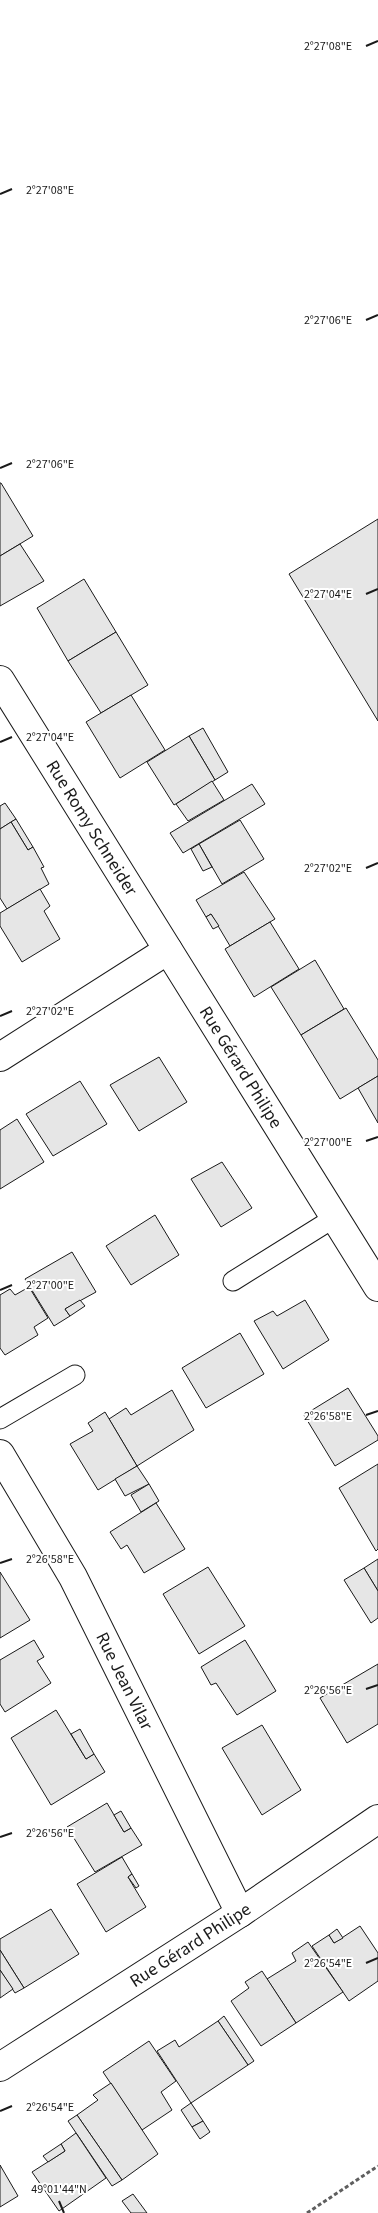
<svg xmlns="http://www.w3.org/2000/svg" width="378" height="2213" viewBox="0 0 378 2213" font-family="'Source Sans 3',sans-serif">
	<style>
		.building { fill: #e6e6e6; stroke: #1a1a1a }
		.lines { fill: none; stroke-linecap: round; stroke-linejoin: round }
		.lane-casing { stroke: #1a1a1a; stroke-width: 21 }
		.street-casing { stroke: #1a1a1a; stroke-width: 30 }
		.path { stroke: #5f5f5f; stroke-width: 3; stroke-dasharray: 4 2.5; stroke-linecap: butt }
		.lane { stroke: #fff; stroke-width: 19 }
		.street { stroke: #fff; stroke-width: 28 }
		.ticks { fill: none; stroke: #1a1a1a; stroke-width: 2 }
		.labels { text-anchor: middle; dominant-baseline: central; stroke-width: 4; stroke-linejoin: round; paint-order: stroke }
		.street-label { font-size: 18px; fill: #1a1a1a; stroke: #fff }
		.ticks-label { font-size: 12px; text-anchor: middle; fill: #1a1a1a; stroke: #fff; stroke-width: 4; stroke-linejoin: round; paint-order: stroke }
	</style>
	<rect width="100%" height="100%" fill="#fff"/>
	<g class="building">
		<polygon points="1,483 33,536 0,556 0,483"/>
		<polygon points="378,519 378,721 289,574"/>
		<polygon points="20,544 44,581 0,606 0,556"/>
		<polygon points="84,579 116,632 68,661 37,608"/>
		<polygon points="116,632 148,685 101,713 68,661"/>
		<polygon points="131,695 165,750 120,778 86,722"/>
		<polygon points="203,728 228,772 215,780 189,736"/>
		<polygon points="189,736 215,780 174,805 147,762"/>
		<polygon points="212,781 224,800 188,821 176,804"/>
		<polygon points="252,784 265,804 183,853 170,833"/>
		<polygon points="5,803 16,819 0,829 0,806"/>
		<polygon points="16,819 33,847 28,850 11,822"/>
		<polygon points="240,820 264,859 222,884 199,844"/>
		<polygon points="11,822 28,850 33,847 44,867 41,868 49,884 7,909 0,898 0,829"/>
		<polygon points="199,844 212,867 203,871 191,849"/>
		<polygon points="244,872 275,919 230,946 211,914 206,917 196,900"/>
		<polygon points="40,889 50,906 44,911 60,939 22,962 0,926 0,913"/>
		<polygon points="211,914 219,926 213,929 206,917"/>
		<polygon points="270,922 299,969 254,997 225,949"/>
		<polygon points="315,960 344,1009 301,1035 271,987"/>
		<polygon points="346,1008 378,1060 378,1076 340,1099 301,1035"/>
		<polygon points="159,1057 187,1102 139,1131 110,1085"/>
		<polygon points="378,1076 378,1123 358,1088"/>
		<polygon points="80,1081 107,1124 53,1156 26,1114"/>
		<polygon points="17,1119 44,1162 0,1189 0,1130"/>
		<polygon points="222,1162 252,1208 221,1227 191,1179"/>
		<polygon points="155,1215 179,1255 131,1285 106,1246"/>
		<polygon points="72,1252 96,1292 65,1309 70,1316 54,1326 25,1279"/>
		<polygon points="29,1287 48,1318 34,1327 38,1335 5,1355 0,1348 0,1295 10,1289 15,1295"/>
		<polygon points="80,1300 85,1306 70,1316 65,1309"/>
		<polygon points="305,1300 329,1340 283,1369 254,1321 273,1311 277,1316"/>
		<polygon points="240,1333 264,1374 206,1408 182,1368"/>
		<polygon points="348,1388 378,1436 378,1440 335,1466 304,1415"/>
		<polygon points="172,1390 194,1430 137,1466 109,1419 126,1408 131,1415"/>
		<polygon points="105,1412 137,1466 98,1490 70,1444 93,1431 88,1423"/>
		<polygon points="378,1464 378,1549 376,1551 339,1488"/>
		<polygon points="137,1466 149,1484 125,1496 115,1479"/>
		<polygon points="149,1484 159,1501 141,1512 131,1495"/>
		<polygon points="156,1503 185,1549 144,1573 127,1545 121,1549 110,1532"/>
		<polygon points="378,1559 378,1591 364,1568"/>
		<polygon points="208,1567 245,1626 199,1654 163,1594"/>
		<polygon points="364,1568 378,1591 378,1618 371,1623 344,1580"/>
		<polygon points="0,1572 30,1620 0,1638"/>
		<polygon points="34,1640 44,1657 37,1661 51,1683 5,1712 0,1704 0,1660"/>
		<polygon points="245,1640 276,1691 237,1715 216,1683 211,1685 201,1667"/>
		<polygon points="378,1664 378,1724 347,1743 320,1698"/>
		<polygon points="56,1710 86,1759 94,1754 105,1772 51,1805 11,1738"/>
		<polygon points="262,1725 301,1790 262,1815 222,1748"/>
		<polygon points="80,1729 94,1754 86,1759 71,1734"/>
		<polygon points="107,1803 124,1832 131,1828 142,1845 95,1872 67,1827"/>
		<polygon points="121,1811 131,1828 124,1832 114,1815"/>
		<polygon points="122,1857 132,1874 128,1877 146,1907 106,1932 77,1884"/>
		<polygon points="132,1874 139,1886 136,1888 128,1877"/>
		<polygon points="51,1909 79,1954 24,1988 0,1950 0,1939"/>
		<polygon points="360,1926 378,1953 378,1981 349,2001 312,1946 329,1935 334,1943"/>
		<polygon points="337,1929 343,1938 334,1943 329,1935"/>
		<polygon points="308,1942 343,1992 296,2023 267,1979 296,1961 292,1953"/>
		<polygon points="0,1950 24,1988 15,1993 0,1970"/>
		<polygon points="0,1970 13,1989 0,1998"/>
		<polygon points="262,1971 296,2023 261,2046 231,2001 249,1988 245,1982"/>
		<polygon points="224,2016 254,2061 248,2065 218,2021"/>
		<polygon points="218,2021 248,2065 191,2103 157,2051 175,2040 179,2047"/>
		<polygon points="149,2041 176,2081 161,2092 172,2110 142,2130 103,2072"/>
		<polygon points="111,2083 158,2154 122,2180 77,2115 98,2100 93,2095"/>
		<polygon points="191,2103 203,2121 192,2127 181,2110"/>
		<polygon points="77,2115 122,2180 112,2186 68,2121"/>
		<polygon points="203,2121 210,2132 200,2139 192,2127"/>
		<polygon points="76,2133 106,2178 59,2211 32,2172 65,2151 61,2144"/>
		<polygon points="61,2144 65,2151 48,2162 43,2156"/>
		<polygon points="0,2165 18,2196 0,2207"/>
		<polygon points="133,2194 147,2213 131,2213 122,2201"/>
	</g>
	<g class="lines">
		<defs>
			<g id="lane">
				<polyline points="233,1281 334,1218"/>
				<polyline points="0,1419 75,1375"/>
			</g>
			<g id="street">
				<path id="s1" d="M0,680L378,1287"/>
				<polyline points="0,1057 168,950"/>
				<path id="s2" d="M0,1454L73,1577L240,1913"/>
				<path id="s3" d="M0,2067L240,1913L378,1819"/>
			</g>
		</defs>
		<use href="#lane" class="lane-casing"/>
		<use href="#street" class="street-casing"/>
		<polyline class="path" points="307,2213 378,2166"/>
		<use href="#lane" class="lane"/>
		<use href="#street" class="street"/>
	</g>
	<path class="ticks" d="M366,46L378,41M0,194L12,189M366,320L378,315M0,468L12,463M366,594L378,589M0,742L12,737M366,868L378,863M0,1016L12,1011M366,1141L378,1137M0,1290L12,1285M366,1415L378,1411M0,1563L12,1559M366,1689L378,1685M0,1837L12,1833M366,1963L378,1958M0,2111L12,2106M59,2201L64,2213"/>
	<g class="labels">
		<g class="street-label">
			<text stroke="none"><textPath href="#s1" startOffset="174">Rue Romy Schneider</textPath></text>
			<text stroke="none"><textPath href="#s1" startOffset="456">Rue Gérard Philipe</textPath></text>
			<text stroke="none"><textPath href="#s2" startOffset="259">Rue Jean Vilar</textPath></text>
			<text stroke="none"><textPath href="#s3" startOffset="226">Rue Gérard Philipe</textPath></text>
		</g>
	</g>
	<g class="ticks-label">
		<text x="328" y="50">2°27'08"E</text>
		<text x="50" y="194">2°27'08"E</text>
		<text x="328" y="324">2°27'06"E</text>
		<text x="50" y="468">2°27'06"E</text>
		<text x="328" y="598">2°27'04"E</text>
		<text x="50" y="741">2°27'04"E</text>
		<text x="328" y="872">2°27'02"E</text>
		<text x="50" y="1015">2°27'02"E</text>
		<text x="328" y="1146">2°27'00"E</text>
		<text x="50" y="1289">2°27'00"E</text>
		<text x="328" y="1420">2°26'58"E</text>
		<text x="50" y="1563">2°26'58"E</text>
		<text x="328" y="1694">2°26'56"E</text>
		<text x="50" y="1837">2°26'56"E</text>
		<text x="328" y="1967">2°26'54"E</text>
		<text x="50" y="2111">2°26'54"E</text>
		<text x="59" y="2193">49°01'44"N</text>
	</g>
</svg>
